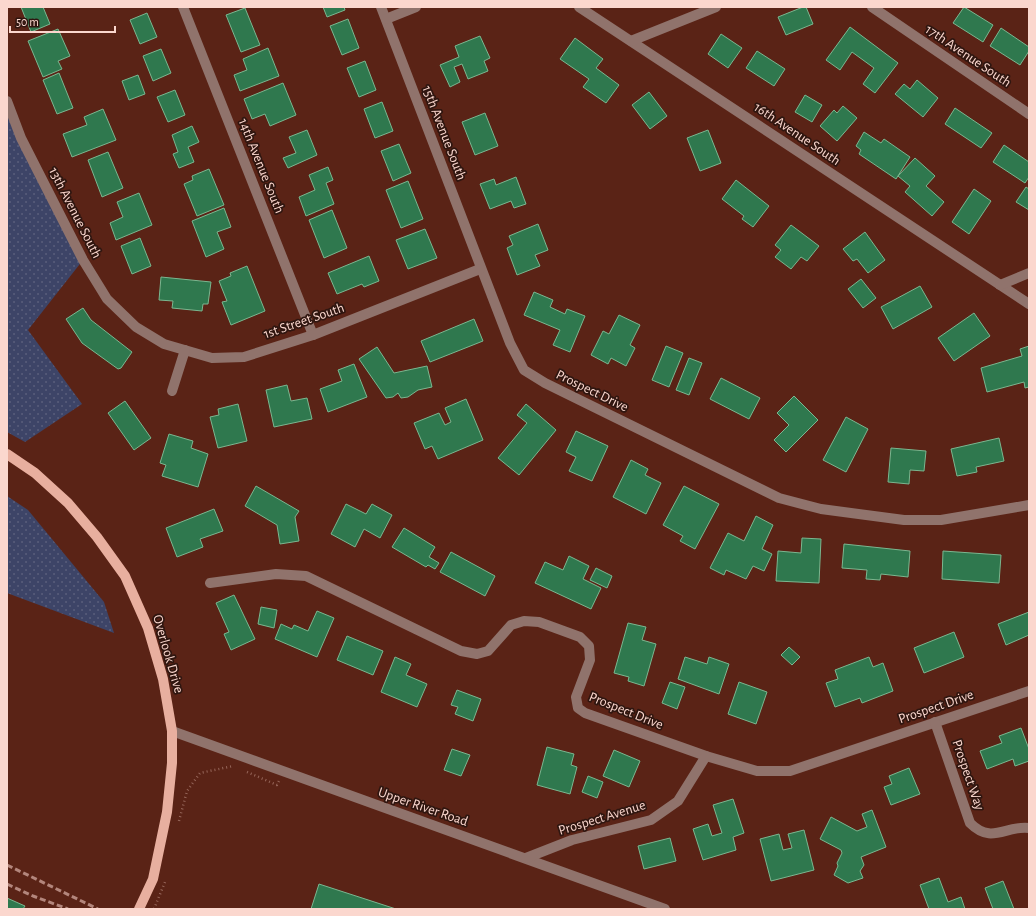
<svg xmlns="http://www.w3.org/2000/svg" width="1036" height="916" viewBox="0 0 1036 916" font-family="'Alegreya Sans',sans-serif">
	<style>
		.park { fill: url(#park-dots) }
		.building { fill: #2f784e; stroke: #7bb790 }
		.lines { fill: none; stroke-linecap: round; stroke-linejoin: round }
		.path { stroke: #96665a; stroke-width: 2.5; stroke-dasharray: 1 3; stroke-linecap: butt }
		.minor { stroke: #90736c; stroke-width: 10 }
		.major { stroke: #e8af9f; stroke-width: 10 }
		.rail { stroke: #b3867c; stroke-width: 3; stroke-dasharray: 6 3; stroke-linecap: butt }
		.labels { text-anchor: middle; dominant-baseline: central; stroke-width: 3.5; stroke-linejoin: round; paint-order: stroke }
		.street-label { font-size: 14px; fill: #fbd7ce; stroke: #2f1610 }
	</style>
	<defs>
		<pattern id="park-dots" width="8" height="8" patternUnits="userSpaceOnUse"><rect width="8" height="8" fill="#3d4467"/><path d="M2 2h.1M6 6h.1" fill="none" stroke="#5a5e7c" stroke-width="1.8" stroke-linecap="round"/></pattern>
	</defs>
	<rect width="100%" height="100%" fill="#5a2316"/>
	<g class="park">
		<polygon points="7,101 83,260 28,330 82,404 25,442 7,432"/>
		<polygon points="7,496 28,510 104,602 114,633 7,593"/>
	</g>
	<g class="building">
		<polygon points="21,7 43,7 50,24 31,32"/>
		<polygon points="323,7 344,7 345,10 327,17"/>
		<polygon points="803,7 806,7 813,24 786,35 778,17"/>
		<polygon points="964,7 993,25 983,42 953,23"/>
		<polygon points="245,8 260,45 241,52 226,15"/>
		<polygon points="147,13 157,37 140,44 130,20"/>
		<polygon points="348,19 359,48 342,55 330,26"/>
		<polygon points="850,27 898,63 875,93 863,84 874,68 852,52 840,70 826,60"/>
		<polygon points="1001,28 1029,47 1029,51 1020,65 990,46"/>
		<polygon points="58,29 70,56 58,61 62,69 43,77 28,41"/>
		<polygon points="721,34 742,48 728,68 708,54"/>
		<polygon points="480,36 490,58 484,61 488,71 468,79 462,64 454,67 460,82 450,87 440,65 459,57 455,46"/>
		<polygon points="575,38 603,59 596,68 619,85 606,103 583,87 589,79 560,59"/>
		<polygon points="268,48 279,76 240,91 234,75 247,70 243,59"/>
		<polygon points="161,49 171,73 153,81 143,56"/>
		<polygon points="757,51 785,69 774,86 746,68"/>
		<polygon points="365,61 376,90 359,97 347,68"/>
		<polygon points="59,73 73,108 57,114 43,80"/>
		<polygon points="138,75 145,94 129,100 122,81"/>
		<polygon points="917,80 938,98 923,117 895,94 904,84 910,89"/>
		<polygon points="283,83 296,115 270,126 265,114 252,119 244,99"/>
		<polygon points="175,90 185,115 168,122 157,97"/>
		<polygon points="649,92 667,116 650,129 632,105"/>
		<polygon points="805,95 822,105 812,122 795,112"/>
		<polygon points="382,102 393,131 375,138 364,109"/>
		<polygon points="843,106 857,118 837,141 820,126 834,110 837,113"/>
		<polygon points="955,108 992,133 981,148 945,124"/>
		<polygon points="103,109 116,140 72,157 63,134 87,125 84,117"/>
		<polygon points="485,113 498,146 475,155 462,122"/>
		<polygon points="192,126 199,142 188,147 194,162 179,168 173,154 178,152 172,135"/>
		<polygon points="307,130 317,155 288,168 283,158 296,153 289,137"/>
		<polygon points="708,130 721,163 700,171 687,138"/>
		<polygon points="864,132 881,143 884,139 910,157 896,179 859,154 861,150 856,146"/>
		<polygon points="399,144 411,173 393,181 381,151"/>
		<polygon points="1004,145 1029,162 1029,177 1025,183 993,162"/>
		<polygon points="108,152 123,188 102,197 88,160"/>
		<polygon points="915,158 935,176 926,186 944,202 932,216 905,192 910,186 898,176"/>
		<polygon points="328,167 333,180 326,183 334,204 306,216 299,197 315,190 309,175"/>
		<polygon points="209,169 224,205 197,216 184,184 193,180 192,176"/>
		<polygon points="516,177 526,204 514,208 511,201 490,209 480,184 494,179 496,185"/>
		<polygon points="736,180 769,206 753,227 742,219 744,216 722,199"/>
		<polygon points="408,181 423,219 401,228 386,190"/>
		<polygon points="1026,187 1029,189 1029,210 1016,202"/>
		<polygon points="974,189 991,201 969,234 952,222"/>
		<polygon points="139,193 152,225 116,240 110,223 123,217 117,202"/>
		<polygon points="224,208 231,227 217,232 224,249 206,257 192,221"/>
		<polygon points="332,210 347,248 324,258 309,220"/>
		<polygon points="538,224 548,250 535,255 540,266 517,275 507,248 513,245 509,236"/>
		<polygon points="791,225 819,246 807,261 801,257 791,269 775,257 781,250 775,245"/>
		<polygon points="425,229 437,258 408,269 396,240"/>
		<polygon points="865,232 885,260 868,273 857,259 853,261 843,249"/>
		<polygon points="140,238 151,266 132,274 121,246"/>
		<polygon points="369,256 379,281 364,287 362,284 337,294 328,273"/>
		<polygon points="247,266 265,311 231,325 222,302 227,301 219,281 231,276 230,273"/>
		<polygon points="161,277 211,282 208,304 203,304 202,311 172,308 173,301 159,300"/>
		<polygon points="861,279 876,298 863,308 848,289"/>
		<polygon points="920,286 932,307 893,329 881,307"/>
		<polygon points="534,292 553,300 550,307 565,314 567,309 585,316 570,352 553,345 560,330 524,315"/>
		<polygon points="83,308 91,320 132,352 121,368 118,369 82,343 66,319"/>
		<polygon points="974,313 990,336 954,361 938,338"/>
		<polygon points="619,315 640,325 630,345 635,348 626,366 611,358 608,364 591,355 603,331 609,334"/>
		<polygon points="474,319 483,341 430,362 421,341"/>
		<polygon points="666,346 683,353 669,387 652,380"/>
		<polygon points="1029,346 1029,387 1025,388 1024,382 987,392 981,368 1022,356 1020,349"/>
		<polygon points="377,347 394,373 427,366 432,387 418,390 408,397 401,398 398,393 393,397 386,398 359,359"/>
		<polygon points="689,358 702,363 689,395 676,390"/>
		<polygon points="354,364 367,397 328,412 320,389 342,381 338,370"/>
		<polygon points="721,378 760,398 749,419 710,399"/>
		<polygon points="287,385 291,401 307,398 312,419 274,427 266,390"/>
		<polygon points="794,396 818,420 786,452 774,440 789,425 777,413"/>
		<polygon points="466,399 483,440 438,459 432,446 425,449 414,423 439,413 445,425 451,422 445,408"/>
		<polygon points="125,401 151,438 134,450 108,413"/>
		<polygon points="238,404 247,441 218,448 210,417 219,415 218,409"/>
		<polygon points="526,404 556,430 519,475 498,458 527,423 517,415"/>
		<polygon points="846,417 868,429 846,472 823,460"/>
		<polygon points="576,431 608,446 592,481 569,471 576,457 566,452"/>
		<polygon points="169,434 193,441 191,448 208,454 198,487 162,476 166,465 160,463"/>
		<polygon points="999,438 1004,461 976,467 977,472 957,476 951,449"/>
		<polygon points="891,448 926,451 924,471 910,470 909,484 888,482"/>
		<polygon points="631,460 648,469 645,475 661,483 646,514 613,497"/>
		<polygon points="256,486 299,511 295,517 299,541 280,544 277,525 245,506"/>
		<polygon points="684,486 719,504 695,549 680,541 683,536 663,525"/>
		<polygon points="346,504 366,514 372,504 392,515 380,538 364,529 355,547 331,534"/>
		<polygon points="214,509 223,531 200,539 203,547 177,557 166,528"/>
		<polygon points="756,516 773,525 762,549 772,554 764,571 753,566 746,579 726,570 724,575 710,568 728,533 744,541"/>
		<polygon points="404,528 435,547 429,557 439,563 435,569 428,565 426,567 392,547"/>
		<polygon points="802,538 821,539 819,583 776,581 778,551 801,553"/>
		<polygon points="844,544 910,551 908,577 881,574 880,580 866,579 867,570 842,568"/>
		<polygon points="943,551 1001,555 999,583 942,579"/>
		<polygon points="451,552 495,576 485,596 440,572"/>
		<polygon points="569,556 589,566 583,579 601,588 591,609 535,583 545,562 563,570"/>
		<polygon points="596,568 612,576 607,588 590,580"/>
		<polygon points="234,595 255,639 231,650 224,634 229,632 216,603"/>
		<polygon points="261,607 277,610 274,628 258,624"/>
		<polygon points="317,611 334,618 317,657 275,639 281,624 292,629 294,625 308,631"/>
		<polygon points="1029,612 1029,635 1006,645 998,624"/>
		<polygon points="628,623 646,627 642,640 656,644 644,686 628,681 629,677 614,673"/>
		<polygon points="954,632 964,657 924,673 914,648"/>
		<polygon points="347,636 383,651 373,675 337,660"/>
		<polygon points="789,647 800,657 792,665 781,655"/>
		<polygon points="395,657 411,664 406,675 427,684 417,707 381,692"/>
		<polygon points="685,657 707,664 709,657 729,664 719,694 678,679"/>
		<polygon points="869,657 873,667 883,663 893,691 862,703 860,698 835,707 826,683 838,679 835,670"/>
		<polygon points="670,682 685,687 677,709 662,703"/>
		<polygon points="739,682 767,692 756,724 728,714"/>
		<polygon points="457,690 481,699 473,721 455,714 458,707 451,705"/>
		<polygon points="1021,728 1029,749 1029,761 1015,766 1013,759 987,769 980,751 1002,743 999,736"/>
		<polygon points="547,747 574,754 571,765 577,767 570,794 537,785"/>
		<polygon points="452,749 470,755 461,776 444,770"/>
		<polygon points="614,750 640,761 629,787 603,776"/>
		<polygon points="909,768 920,794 891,805 884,787 892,784 889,776"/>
		<polygon points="588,776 603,782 597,798 582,792"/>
		<polygon points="733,799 744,833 733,837 736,850 703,860 693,829 708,824 712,836 722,833 713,805"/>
		<polygon points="872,810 886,847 861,857 864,865 860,871 863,878 848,883 834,875 838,866 837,863 842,853 841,850 820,839 831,817 857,831 867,827 862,814"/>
		<polygon points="804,830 814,870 771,881 760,839 779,834 783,850 792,848 788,834"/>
		<polygon points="670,838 676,861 644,869 638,846"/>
		<polygon points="939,878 948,902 961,897 965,909 929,909 920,885"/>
		<polygon points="1003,881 1014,909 993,909 985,888"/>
		<polygon points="319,884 396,909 311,909"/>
		<polygon points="7,898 25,906 23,909 7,909"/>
	</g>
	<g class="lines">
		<g class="path">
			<polyline points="247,772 277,785 279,781"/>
			<polyline points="179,821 187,791 200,773 233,766"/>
			<polyline points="154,909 165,882"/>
		</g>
		<g class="minor">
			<polyline points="183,7 313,335"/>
			<polyline points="381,7 510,343 524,370 545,383 779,498 821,509 904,520 941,520 1029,505"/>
			<polyline points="579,7 1029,304"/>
			<polyline points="872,7 1029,114"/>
			<polyline points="386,19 416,7"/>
			<polyline points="631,41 716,7"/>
			<polyline points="7,101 21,138 83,260 107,299 136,327 164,344 212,358 244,357 313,335 480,269"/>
			<polyline points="1000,285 1029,273"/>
			<polyline points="172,391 185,350"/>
			<polyline points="210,583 276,574 306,576 461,651 477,654 488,651 511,625 524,621 539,622 580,637 589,646 590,660 576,697 578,708 585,713 706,756 757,771 790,771 1029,691"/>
			<path d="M935,722L970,823C992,845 1005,825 1029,828"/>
			<polyline points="172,731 665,909"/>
			<polyline points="526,858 572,840 651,820 678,801 706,756"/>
		</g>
		<polyline class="major" points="7,454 35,473 68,503 97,537 125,576 148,628 163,679 172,731 172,763 167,812 153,879 139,909"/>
		<g class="rail">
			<polyline points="7,865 98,909"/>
			<polyline points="7,884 33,896 68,909"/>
		</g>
	</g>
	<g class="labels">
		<g class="street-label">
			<text transform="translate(968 56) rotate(34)">17th Avenue South</text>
			<text transform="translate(444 133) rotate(69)">15th Avenue South</text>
			<text transform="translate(797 134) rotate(34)">16th Avenue South</text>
			<text transform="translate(261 166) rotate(68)">14th Avenue South</text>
			<text transform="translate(75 213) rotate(63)">13th Avenue South</text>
			<text transform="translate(304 321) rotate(-19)">1st Street South</text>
			<text transform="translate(592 391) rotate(26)">Prospect Drive</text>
			<text transform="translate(168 654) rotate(74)">Overlook Drive</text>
			<text transform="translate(936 707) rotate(-19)">Prospect Drive</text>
			<text transform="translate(626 711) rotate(22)">Prospect Drive</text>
			<text transform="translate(968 775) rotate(71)">Prospect Way</text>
			<text transform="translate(423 807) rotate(19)">Upper River Road</text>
			<text transform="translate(602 818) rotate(-17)">Prospect Avenue</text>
		</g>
	</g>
	<rect width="1036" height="916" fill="none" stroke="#fbd7ce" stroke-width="16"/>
	<path d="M10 26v6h105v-6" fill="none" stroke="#fbd7ce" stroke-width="2"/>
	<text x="16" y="26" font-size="12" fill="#fbd7ce" stroke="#2f1610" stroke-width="3" paint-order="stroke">50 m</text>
</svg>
